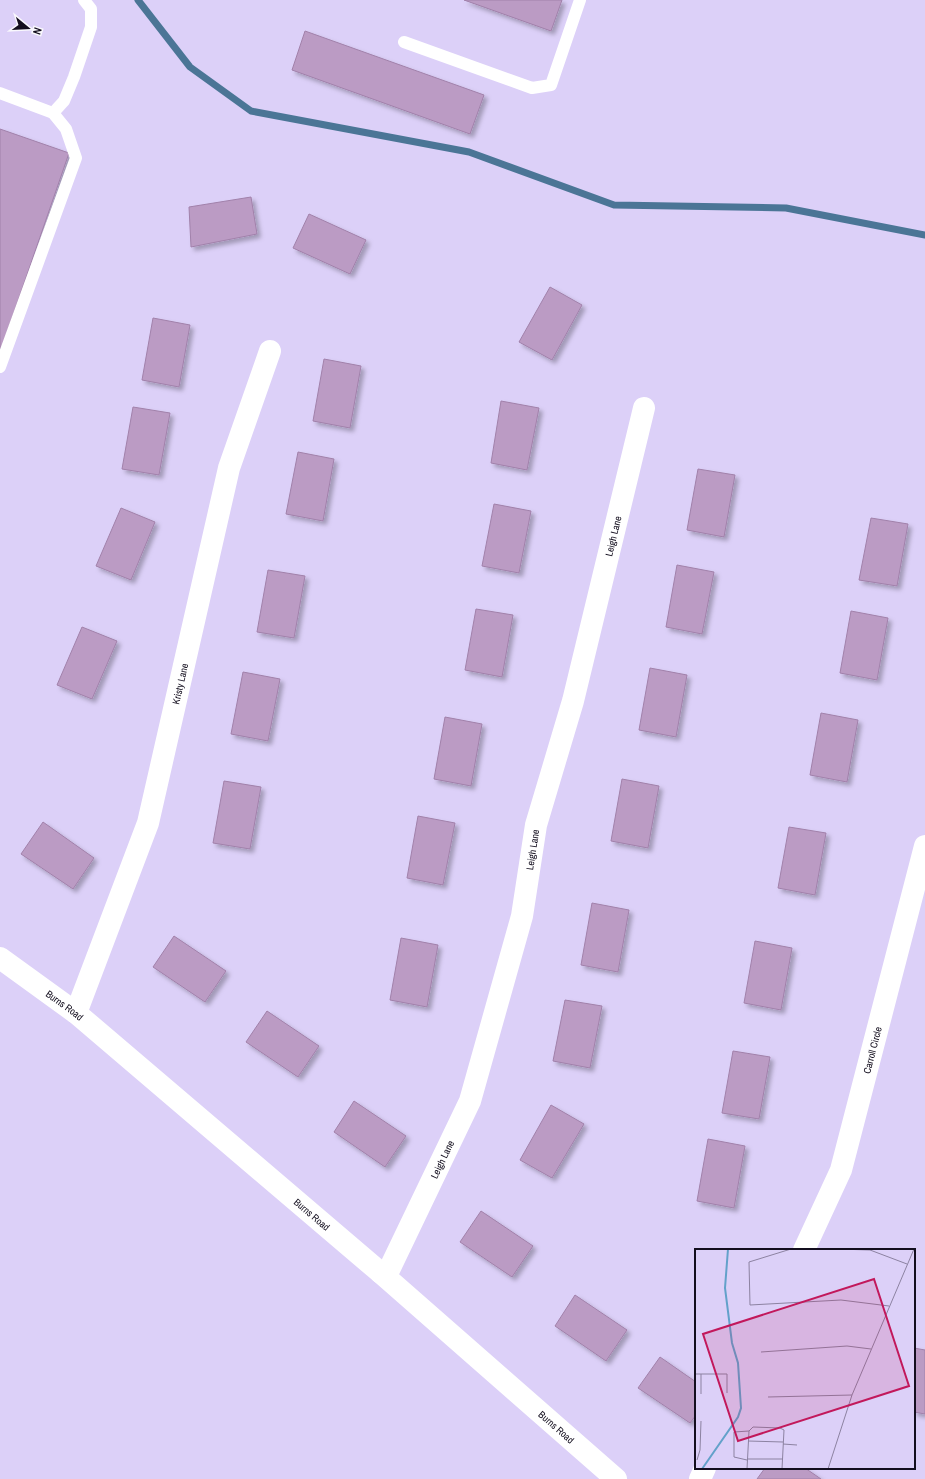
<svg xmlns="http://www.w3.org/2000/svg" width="925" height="1479" viewBox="0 0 925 1479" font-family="'Archivo Narrow',sans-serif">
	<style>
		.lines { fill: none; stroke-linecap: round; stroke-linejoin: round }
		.stream { stroke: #4b7596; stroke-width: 7 }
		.building { fill: #bb9bc4; stroke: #a181aa; filter: url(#shadow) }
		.lane { stroke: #fff; stroke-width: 12 }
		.street { stroke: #fff; stroke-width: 22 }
		.labels { text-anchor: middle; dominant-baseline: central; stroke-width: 3; stroke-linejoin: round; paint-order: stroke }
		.street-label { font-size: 10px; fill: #130e1e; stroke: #f9f8fd }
		.inset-river { fill: none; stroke: #63a1ca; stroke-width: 2 }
		.inset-road { fill: none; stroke: #8c82a1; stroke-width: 1 }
		.view { fill: #c2185b; fill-opacity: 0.15; stroke: #c2185b; stroke-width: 2 }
		.inset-edge { fill: none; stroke: #130e1e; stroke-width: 2 }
	</style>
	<defs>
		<filter id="shadow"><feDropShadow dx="3.5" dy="3.5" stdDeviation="2" flood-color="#0004"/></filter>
	</defs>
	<rect width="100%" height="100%" fill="#dcd0f8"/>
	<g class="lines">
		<polyline class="stream" points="138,0 190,67 251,111 469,152 614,205 786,208 925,235"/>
	</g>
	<g class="building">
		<polygon points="464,0 562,0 551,31"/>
		<polygon points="305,31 484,95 470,134 292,70"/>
		<polygon points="0,129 69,153 0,353"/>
		<polygon points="251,197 257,234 191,247 189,207"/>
		<polygon points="309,214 366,240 350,274 293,248"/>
		<polygon points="550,287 582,305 552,360 519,342"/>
		<polygon points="153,318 190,325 179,387 142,380"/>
		<polygon points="324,359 361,366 350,428 313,421"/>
		<polygon points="501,401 539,408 527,470 491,463"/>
		<polygon points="133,407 170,413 159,475 122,469"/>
		<polygon points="298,452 334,459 323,521 286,514"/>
		<polygon points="698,469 735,475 724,537 687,530"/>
		<polygon points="494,504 531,511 519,573 482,566"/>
		<polygon points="121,508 155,522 131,580 96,566"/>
		<polygon points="871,518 908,524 897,586 859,580"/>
		<polygon points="677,565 714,572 702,634 666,627"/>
		<polygon points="268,570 305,576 294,638 257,632"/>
		<polygon points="476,609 513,615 502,677 465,670"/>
		<polygon points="851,611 888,618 877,680 840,673"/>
		<polygon points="82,627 117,641 92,699 57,685"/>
		<polygon points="650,668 687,675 676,737 639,730"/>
		<polygon points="243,672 280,679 268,741 231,734"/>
		<polygon points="821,713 858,720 847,782 810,775"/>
		<polygon points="445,717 482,724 471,786 434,779"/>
		<polygon points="622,779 659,786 648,848 611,841"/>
		<polygon points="224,781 261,787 250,849 213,843"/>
		<polygon points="418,816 455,823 443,885 407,878"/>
		<polygon points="43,822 94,858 73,889 21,854"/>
		<polygon points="789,827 826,833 815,895 778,888"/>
		<polygon points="592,903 629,910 618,972 581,965"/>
		<polygon points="174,936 226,971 205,1002 153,967"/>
		<polygon points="401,938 438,945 427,1007 390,1000"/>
		<polygon points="755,941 792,948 781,1010 744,1003"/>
		<polygon points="565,1000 602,1006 590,1068 553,1061"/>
		<polygon points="267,1011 319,1046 298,1077 246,1042"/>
		<polygon points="733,1051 770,1057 759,1119 722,1113"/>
		<polygon points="354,1101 406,1136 385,1167 334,1132"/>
		<polygon points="551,1105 584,1124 552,1178 520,1160"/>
		<polygon points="708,1139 745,1146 734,1208 697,1201"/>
		<polygon points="481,1211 533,1246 512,1277 460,1242"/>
		<polygon points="575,1295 627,1330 606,1361 555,1326"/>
		<polygon points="914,1348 925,1350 925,1414 914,1412"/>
		<polygon points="660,1357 696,1382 696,1415 690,1423 638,1388"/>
		<polygon points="765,1468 805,1468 821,1479 757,1479"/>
	</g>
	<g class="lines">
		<g class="lane">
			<polyline points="404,42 532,88 551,85 580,0"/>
			<polyline points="0,93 53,113 66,129 76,158 0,367"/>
			<polyline points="53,113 64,101 74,77 91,27 91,9 84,0"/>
		</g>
		<g class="street">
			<path id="s1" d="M0,958L76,1013L381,1273L616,1479"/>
			<path id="s2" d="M76,1013L148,823L229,468L270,351"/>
			<path id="s3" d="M804,1250L841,1170L925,846"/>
			<path id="s4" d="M381,1273L388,1272L470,1101L522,916L536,825L573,701L644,408"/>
			<polyline points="700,1479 705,1468"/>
		</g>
	</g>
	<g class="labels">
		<g class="street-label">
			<text stroke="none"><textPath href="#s4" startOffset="780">Leigh Lane</textPath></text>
			<text stroke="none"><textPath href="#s2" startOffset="346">Kristy Lane</textPath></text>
			<text stroke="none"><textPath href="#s4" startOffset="456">Leigh Lane</textPath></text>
			<text stroke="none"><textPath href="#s1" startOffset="80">Burns Road</textPath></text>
			<text stroke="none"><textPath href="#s3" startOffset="212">Carroll Circle</textPath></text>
			<text stroke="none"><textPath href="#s4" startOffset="132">Leigh Lane</textPath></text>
			<text stroke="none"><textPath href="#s1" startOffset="404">Burns Road</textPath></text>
			<text stroke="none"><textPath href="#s1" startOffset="728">Burns Road</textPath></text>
		</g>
	</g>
	<g transform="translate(695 1249)">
		<rect width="220" height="220" fill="#dcd0f8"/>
		<path class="inset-river" d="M7,220L43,168L46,159L43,114L37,94L30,39L33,0"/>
		<path class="inset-road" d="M96,0L54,13L55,56L146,51L194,57M143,0L175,1L212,15M66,103L152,97L176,100M0,125H32V144M6,145V125M73,148L157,146M53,192L88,193M88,195L102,196M52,210H88M2,211L5,201L6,172M52,211L39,208V183L54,182M52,220L54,182L58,178L85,179L89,181L87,220M133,220L157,146L219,0"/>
		<path class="view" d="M179,30L214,137L43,192L8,85Z"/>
		<rect width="220" height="220" class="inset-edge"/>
	</g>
	<g transform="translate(28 28) rotate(108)" stroke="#f9f8fd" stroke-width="3" paint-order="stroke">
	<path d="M0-3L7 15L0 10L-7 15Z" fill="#130e1e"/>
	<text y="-6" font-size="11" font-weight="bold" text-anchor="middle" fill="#130e1e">N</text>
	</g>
</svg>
